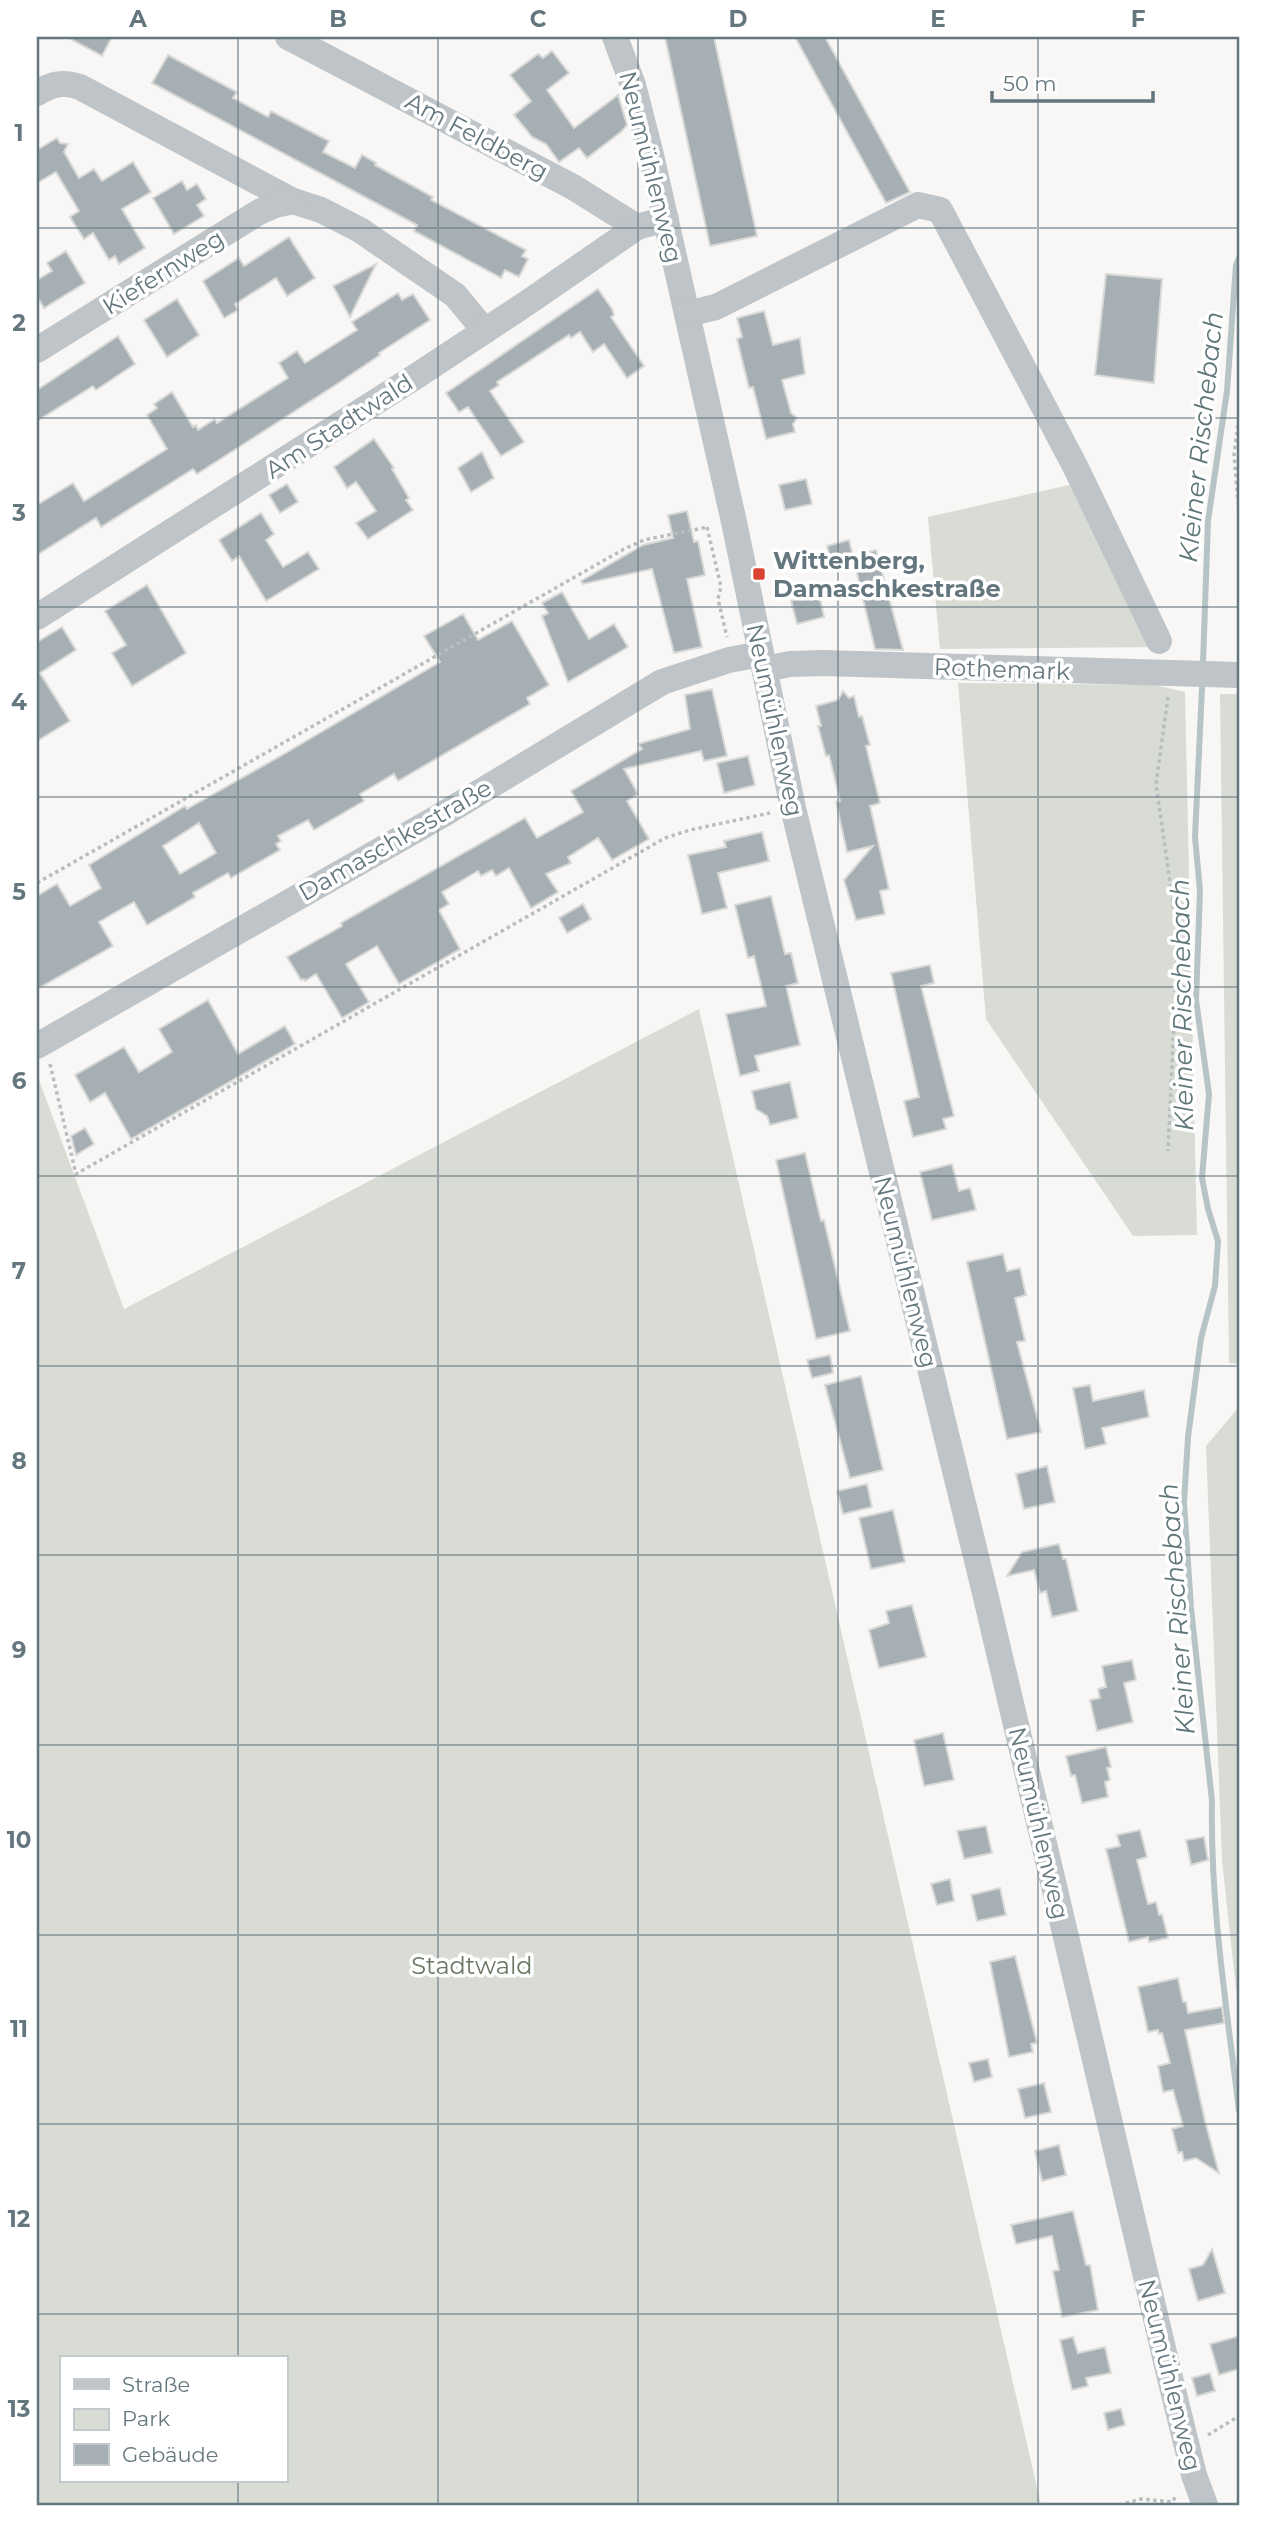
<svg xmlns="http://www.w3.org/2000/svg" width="1276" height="2542" viewBox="0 0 1276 2542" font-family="Montserrat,sans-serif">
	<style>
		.green { fill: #d8dcd4; fill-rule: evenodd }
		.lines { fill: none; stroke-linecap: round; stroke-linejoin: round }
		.stream { stroke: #b6c4c6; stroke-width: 6 }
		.building { fill: #a6b0b4; stroke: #d9d9d7; stroke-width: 2; fill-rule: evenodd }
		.path { stroke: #b9bdbf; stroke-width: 3.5; stroke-dasharray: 3.5 3.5; stroke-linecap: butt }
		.minor { stroke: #bec4c7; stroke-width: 26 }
		.grid { fill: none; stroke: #64777f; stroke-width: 2; stroke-opacity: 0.55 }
		.poi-dot { fill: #db4232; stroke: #fff; stroke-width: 2.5 }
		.labels { text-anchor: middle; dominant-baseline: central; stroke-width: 7; stroke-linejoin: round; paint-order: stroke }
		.street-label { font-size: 24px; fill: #64777f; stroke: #fff }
		.poi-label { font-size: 24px; font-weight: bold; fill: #64777f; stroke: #fff; text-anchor: start }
		.park-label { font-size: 24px; fill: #697763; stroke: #fff }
		.water-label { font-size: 26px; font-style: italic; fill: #5f7679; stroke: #fff }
		.neatline { fill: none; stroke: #64777f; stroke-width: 2.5 }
		.grid-label { font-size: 23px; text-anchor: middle; font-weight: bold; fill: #64777f }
	</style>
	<rect width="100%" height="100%" fill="#f8f7f5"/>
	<g class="green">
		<polygon points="1073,484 1164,647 940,649 928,517"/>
		<polygon points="958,683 1155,685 1185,692 1197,1235 1133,1236 986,1019"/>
		<polygon points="1220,694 1239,694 1239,1364 1229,1363"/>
		<path d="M699,1009L1041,2505H37V1081L39,1080L124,1309ZM285,2358V2481H61V2358Z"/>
		<polygon points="1239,1407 1239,2017 1222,1860 1206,1446"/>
	</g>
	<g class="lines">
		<g class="stream">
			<polyline points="1203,663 1208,521 1227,391 1236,265 1239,258"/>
			<path d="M1202,688L1195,837L1200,891L1196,1000L1209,1094L1202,1178L1208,1209L1218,1241L1215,1286L1201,1338L1188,1437L1184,1503L1191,1608L1212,1801C1210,1905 1227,2009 1239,2111"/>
		</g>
	</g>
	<g class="building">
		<polygon points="67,37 112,37 102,56"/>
		<polygon points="665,37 714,37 757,236 710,246"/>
		<polygon points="795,37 825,37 910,192 886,203"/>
		<polygon points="552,51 569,73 547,90 574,128 618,95 627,125 622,131 587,158 579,148 559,162 546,144 532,137 514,115 531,101 510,75 538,54 543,58"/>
		<polygon points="168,55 237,92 233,98 268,117 271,111 329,141 323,152 355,168 362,155 376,163 375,165 433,197 431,200 526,250 522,256 528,259 519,277 505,270 501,278 414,231 417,225 152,83"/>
		<polygon points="57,138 60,143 68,144 64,152 79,178 94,169 102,181 133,162 151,192 122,209 145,248 119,264 115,256 109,260 93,233 84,239 70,217 79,211 56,172 37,183 37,150"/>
		<polygon points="182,181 187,190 197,184 206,199 197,205 204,216 174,234 153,198"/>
		<polygon points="289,237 315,278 287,296 276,278 235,304 238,310 224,318 203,281 239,258 244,266"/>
		<polygon points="66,251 85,283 44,308 37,296 37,280 52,271 47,263"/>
		<polygon points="376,264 350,317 333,286"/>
		<polygon points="1106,274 1162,279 1154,383 1095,375"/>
		<polygon points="598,289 612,309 614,315 611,317 644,366 627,378 604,344 593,352 580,332 571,338 569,335 497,382 499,385 490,391 524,442 501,456 468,407 459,412 446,393"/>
		<polygon points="398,293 402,300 413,294 430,320 379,353 380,355 334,386 197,474 193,469 101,527 96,518 37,555 37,505 73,483 84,501 167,449 147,415 157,408 154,404 172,392 193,427 196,425 198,430 215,419 217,423 288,378 279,363 297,351 305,363 357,330 352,322"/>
		<polygon points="177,299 199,335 167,357 144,320"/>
		<polygon points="764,311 773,345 800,338 805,374 782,380 791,413 797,418 793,424 795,432 766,439 753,387 749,388 737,339 742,337 737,318"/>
		<polygon points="118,336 135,364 96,390 93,386 37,421 37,390"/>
		<polygon points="374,439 394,468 392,469 409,498 406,500 413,510 368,539 356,523 376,511 356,482 347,488 334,467"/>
		<polygon points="482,452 494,478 471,492 458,468"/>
		<polygon points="806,479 812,504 785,510 779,485"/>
		<polygon points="287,484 298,502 280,513 269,495"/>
		<polygon points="687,511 694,542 698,541 705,575 687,579 702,647 674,653 652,569 583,584 581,581 643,545 673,538 668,515"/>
		<polygon points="261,513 274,534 266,540 283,567 308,552 319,569 266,601 239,556 232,561 219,540"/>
		<polygon points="849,540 853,556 876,550 903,650 875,649 854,561 832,567 827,546"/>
		<polygon points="147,585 186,653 132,686 112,653 126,645 105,611"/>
		<polygon points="562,592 589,639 614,624 628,647 568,682 542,616 548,613 542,603"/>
		<polygon points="819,593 824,617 797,624 791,601"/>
		<path d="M463,614L478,640L512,621L549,685L527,698L530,704L398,781L394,774L360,794L364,801L314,830L308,820L278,836L281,841L276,844L280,850L231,878L228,873L193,893L195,897L147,925L134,902L116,912L99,922L113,946L37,989V896L57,884L70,906L101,888L89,865L172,814L185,806L187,809L284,754L440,662L424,636ZM199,823L216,853L180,874L163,846Z"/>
		<polygon points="62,627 76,650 40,673 70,721 37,741 37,642"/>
		<polygon points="712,689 727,756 704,761 701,751 624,769 638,794 627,801 649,839 612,860 598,838 568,857 571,863 546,874 558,892 531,908 509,868 496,876 492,870 481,876 478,871 442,892 449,904 439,910 460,949 399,984 377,946 346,964 369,1002 342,1018 316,974 305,981 304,979 301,980 287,957 342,926 341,923 525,818 537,838 583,812 571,791 642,749 638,744 690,729 685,695"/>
		<polygon points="843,691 849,698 854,696 859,717 862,716 870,745 866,746 880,803 870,806 889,889 880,891 885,914 856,920 844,880 873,846 847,852 836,802 840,801 829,755 826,756 818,726 821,726 816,706 838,700"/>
		<polygon points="748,756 755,785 724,793 717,763"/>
		<polygon points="762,832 769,861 718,873 727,908 702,914 688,855 726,847 724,841"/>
		<polygon points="771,896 785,954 791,953 798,983 786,986 800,1045 755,1056 759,1071 740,1076 726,1014 766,1006 754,956 748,958 735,905"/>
		<polygon points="583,904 591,919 567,933 559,918"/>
		<polygon points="930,965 934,983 921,986 954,1116 943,1119 946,1129 913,1137 904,1101 919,1097 891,973"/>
		<polygon points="208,1000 238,1054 285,1026 295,1044 131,1139 105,1093 90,1102 75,1075 124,1047 139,1072 172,1052 159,1029"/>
		<polygon points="790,1082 798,1118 770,1125 767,1116 756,1109 752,1091"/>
		<polygon points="85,1128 94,1144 76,1155 71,1136"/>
		<polygon points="805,1153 821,1221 824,1220 850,1331 816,1339 776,1160"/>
		<polygon points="952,1164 959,1191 970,1188 976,1210 932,1220 920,1172"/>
		<polygon points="1003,1254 1007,1271 1020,1268 1026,1295 1015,1298 1025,1341 1017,1342 1041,1432 1007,1439 967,1262"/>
		<polygon points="830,1355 833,1373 812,1378 807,1360"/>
		<polygon points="861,1376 883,1470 850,1478 825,1385"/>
		<polygon points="1090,1385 1093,1401 1144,1390 1149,1417 1102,1428 1106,1444 1085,1449 1073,1388"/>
		<polygon points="1047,1466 1055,1502 1024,1509 1016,1474"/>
		<polygon points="867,1484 872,1507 843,1514 837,1491"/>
		<polygon points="893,1510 905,1562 871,1569 859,1518"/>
		<polygon points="1059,1544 1063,1559 1066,1559 1078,1611 1052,1617 1046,1591 1040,1593 1034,1570 1007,1576 1022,1552"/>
		<polygon points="912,1605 926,1657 879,1668 869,1630 889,1623 886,1611"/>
		<polygon points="1132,1660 1136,1680 1124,1683 1133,1722 1097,1731 1090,1700 1100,1698 1098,1689 1106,1687 1102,1666"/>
		<polygon points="943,1733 954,1780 924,1786 914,1740"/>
		<polygon points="1106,1747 1111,1767 1107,1768 1110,1780 1105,1782 1108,1797 1082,1803 1075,1775 1071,1776 1066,1756"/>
		<polygon points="986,1826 992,1853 964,1859 957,1831"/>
		<polygon points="1140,1830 1147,1857 1137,1860 1148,1904 1156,1902 1159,1915 1162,1914 1168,1938 1149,1942 1148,1937 1129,1942 1106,1849 1120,1846 1117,1835"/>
		<polygon points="1204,1837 1208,1860 1191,1865 1186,1840"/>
		<polygon points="950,1879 954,1901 937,1905 931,1884"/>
		<polygon points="1000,1888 1006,1915 977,1921 971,1895"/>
		<polygon points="1015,1956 1037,2043 1031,2044 1033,2052 1009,2057 990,1962"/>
		<polygon points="1178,1978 1183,2002 1186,2002 1188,2013 1222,2007 1224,2023 1185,2030 1205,2121 1219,2173 1196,2158 1184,2161 1182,2152 1178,2153 1172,2129 1183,2126 1173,2090 1163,2092 1158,2066 1170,2063 1162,2033 1159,2034 1158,2030 1148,2032 1138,1987"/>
		<polygon points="988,2059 992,2077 974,2082 969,2063"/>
		<polygon points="1044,2083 1051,2112 1025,2118 1018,2089"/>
		<polygon points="1059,2145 1066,2175 1042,2181 1035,2151"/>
		<polygon points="1073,2211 1086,2265 1090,2265 1098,2310 1062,2317 1053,2271 1059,2270 1052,2236 1016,2244 1011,2225"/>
		<polygon points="1212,2249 1225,2293 1198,2301 1189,2269 1203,2265"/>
		<polygon points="1239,2336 1239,2369 1219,2375 1210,2344"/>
		<polygon points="1073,2337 1078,2353 1105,2347 1111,2373 1086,2378 1088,2386 1072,2390 1060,2340"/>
		<polygon points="1210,2373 1215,2391 1197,2396 1192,2378"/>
		<polygon points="1121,2409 1125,2425 1108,2430 1104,2413"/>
	</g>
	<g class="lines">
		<g class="path">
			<polyline points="1239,418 1234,454 1239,513"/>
			<polyline points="707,527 721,587 718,599 727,637"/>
			<polyline points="1168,697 1156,784 1178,938 1168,1151"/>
			<polyline points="37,883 624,549 644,540 708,527"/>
			<polyline points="50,1064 76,1174 665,838 690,830 770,813"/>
			<polyline points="1208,2435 1239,2416"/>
			<polyline points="1119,2505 1141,2499 1172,2502 1177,2495"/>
		</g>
		<g class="minor">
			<polyline points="288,37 573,187 637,227"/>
			<polyline points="615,37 633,85 651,155 734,522 793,808 984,1589 1169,2374 1194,2475 1205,2505"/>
			<path d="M37,93C52,84 63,81 80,87L293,201L321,210L360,230L455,295L485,331"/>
			<polyline points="687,314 716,307 918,205 940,210 1076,468 1159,641"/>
			<polyline points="37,350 259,212 275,205 293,201"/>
			<polyline points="37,617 418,375 527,303 637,227 666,219"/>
			<polyline points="765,669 790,664 823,663 1239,675"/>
			<polyline points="37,1046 442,815 662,682 729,660 761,654"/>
		</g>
	</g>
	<path class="grid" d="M238,37V2358M438,37V2505M638,37V2505M838,37V2505M1038,37V2505M37,228H1239M37,418H1239M37,607H1239M37,797H1239M37,987H1239M37,1176H1239M37,1366H1239M37,1555H1239M37,1745H1239M37,1935H1239M37,2124H1239M37,2314H1239M238,2481V2505"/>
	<rect class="poi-dot" x="752" y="567" width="14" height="14" rx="3.5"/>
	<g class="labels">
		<g class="street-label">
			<text transform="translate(477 136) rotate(28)">Am Feldberg</text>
			<text transform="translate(651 167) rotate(76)">Neumühlenweg</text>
			<text transform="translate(163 272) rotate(-32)">Kiefernweg</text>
			<text transform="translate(339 426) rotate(-33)">Am Stadtwald</text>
			<text transform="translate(1002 669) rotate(2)">Rothemark</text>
			<text transform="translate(775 720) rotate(78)">Neumühlenweg</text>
			<text transform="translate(395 840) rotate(-30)">Damaschkestraße</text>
			<text transform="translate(906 1272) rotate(76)">Neumühlenweg</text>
			<text transform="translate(1039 1823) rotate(77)">Neumühlenweg</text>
			<text transform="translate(1170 2375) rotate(76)">Neumühlenweg</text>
		</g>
		<g class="poi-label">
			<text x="773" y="560">Wittenberg,<tspan x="773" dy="28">Damaschkestraße</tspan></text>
		</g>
		<g class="park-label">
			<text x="472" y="1965">Stadtwald</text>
		</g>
		<g class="water-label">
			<text transform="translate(1201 437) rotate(-84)">Kleiner Rischebach</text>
			<text transform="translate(1182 1005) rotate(-91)">Kleiner Rischebach</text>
			<text transform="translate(1177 1609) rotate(-94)">Kleiner Rischebach</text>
		</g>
	</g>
	<rect width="1276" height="2542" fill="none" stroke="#ffffff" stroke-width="77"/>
	<rect x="60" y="2356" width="228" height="126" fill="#ffffff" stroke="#c1c9cc" stroke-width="2"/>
	<rect x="74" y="2379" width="35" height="10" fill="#bec4c7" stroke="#c1c9cc" stroke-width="2"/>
	<text x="122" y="2392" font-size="21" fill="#64777f">Straße</text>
	<rect x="74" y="2409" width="35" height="21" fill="#d8dcd4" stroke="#c1c9cc" stroke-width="2"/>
	<text x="122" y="2426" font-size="21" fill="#64777f">Park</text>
	<rect x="74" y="2444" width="35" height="21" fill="#a6b0b4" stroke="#c1c9cc" stroke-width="2"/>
	<text x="122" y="2462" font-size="21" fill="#64777f">Gebäude</text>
	<path d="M992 91v10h161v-10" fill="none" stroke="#64777f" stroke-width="3.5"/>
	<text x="1003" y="91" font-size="21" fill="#64777f" stroke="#ffffff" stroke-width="5" paint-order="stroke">50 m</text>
	<rect x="38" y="38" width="1200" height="2466" class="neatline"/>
	<g class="grid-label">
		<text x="138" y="27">A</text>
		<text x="338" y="27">B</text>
		<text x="538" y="27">C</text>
		<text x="738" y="27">D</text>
		<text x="938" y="27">E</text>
		<text x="1138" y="27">F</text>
		<text x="19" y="141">1</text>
		<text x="19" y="331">2</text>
		<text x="19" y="521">3</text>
		<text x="19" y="710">4</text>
		<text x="19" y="900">5</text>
		<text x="19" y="1089">6</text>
		<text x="19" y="1279">7</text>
		<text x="19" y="1469">8</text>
		<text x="19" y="1658">9</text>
		<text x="19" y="1848">10</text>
		<text x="19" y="2037">11</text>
		<text x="19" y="2227">12</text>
		<text x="19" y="2417">13</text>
	</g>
</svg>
